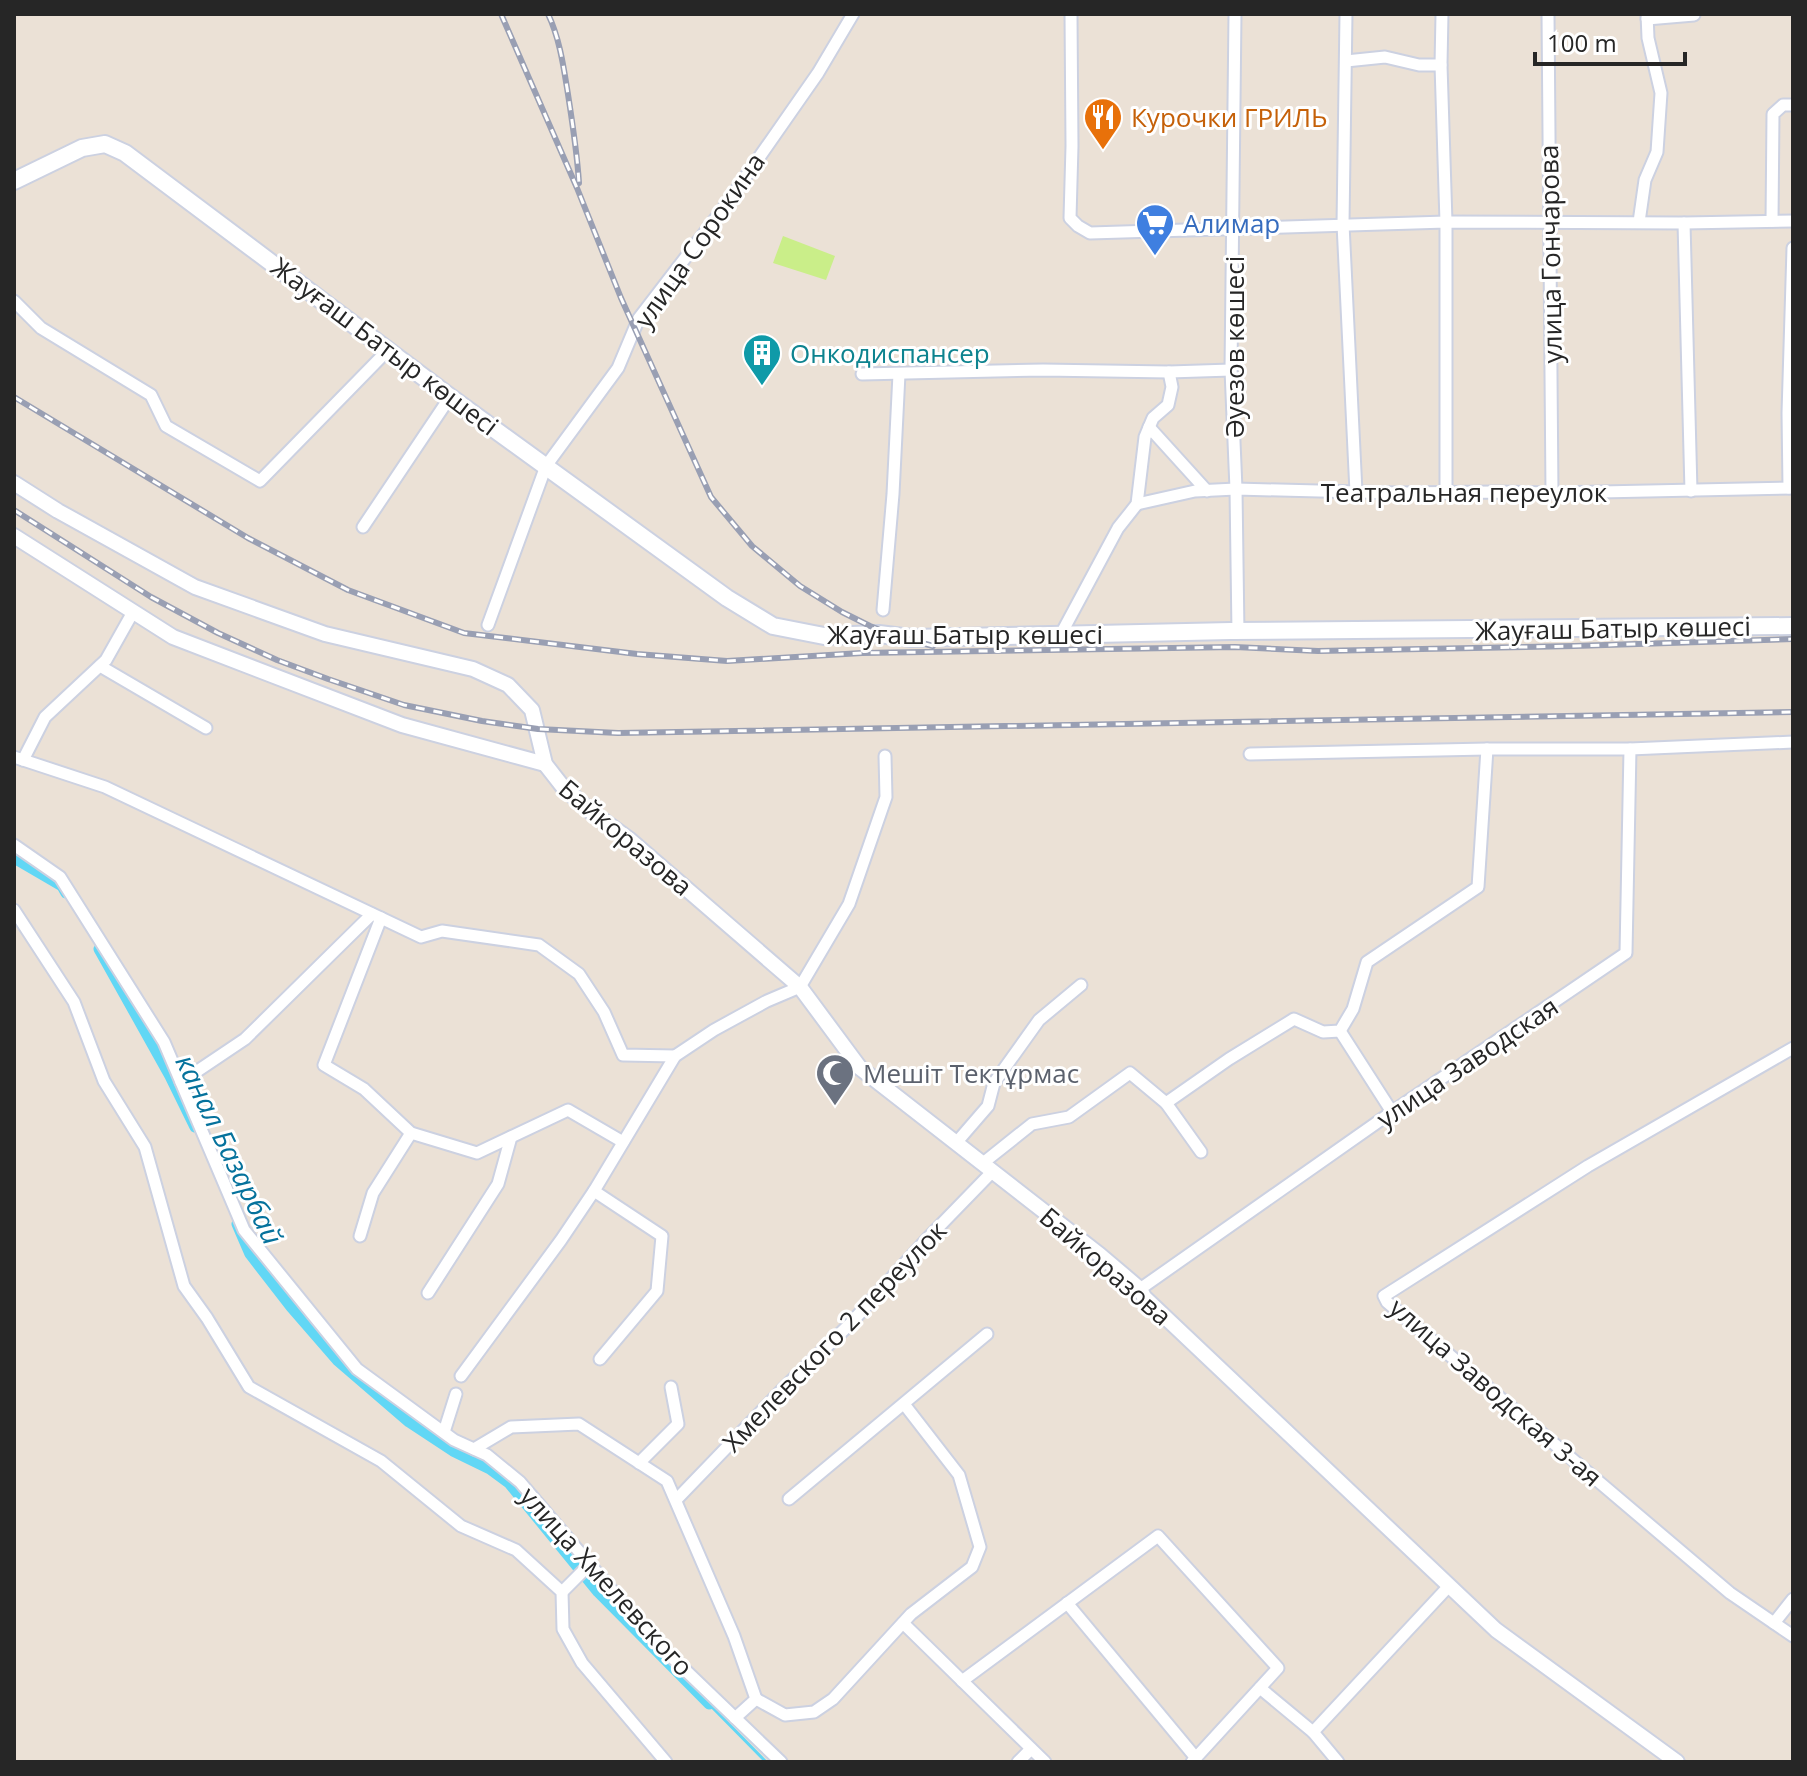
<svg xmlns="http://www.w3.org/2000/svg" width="1807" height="1776" viewBox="0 0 1807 1776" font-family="'Open Sans',sans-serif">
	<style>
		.pitch { fill: #caee89 }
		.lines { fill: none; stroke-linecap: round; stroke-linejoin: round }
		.stream { stroke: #61d7f5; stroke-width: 3 }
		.canal { stroke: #61d7f5; stroke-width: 11 }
		.minor-casing { stroke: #ccd1e1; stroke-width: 15 }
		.tertiary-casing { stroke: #ccd1e1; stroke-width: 18 }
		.secondary-casing { stroke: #ccd1e1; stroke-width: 20 }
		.minor { stroke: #fff; stroke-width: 11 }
		.tertiary { stroke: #fff; stroke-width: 14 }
		.secondary { stroke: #fff; stroke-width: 16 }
		.rail-casing { stroke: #999fb3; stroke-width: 6 }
		.rail { stroke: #fff; stroke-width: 3; stroke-dasharray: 9; stroke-linecap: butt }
		.labels { text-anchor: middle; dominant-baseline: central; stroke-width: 6; stroke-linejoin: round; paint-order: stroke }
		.food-label { font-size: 26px; fill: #c56008; stroke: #fff; text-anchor: start }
		.shop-label { font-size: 26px; fill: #366cbe; stroke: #fff; text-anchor: start }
		.street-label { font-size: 26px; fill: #262626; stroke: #fff }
		.culture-label { font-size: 26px; fill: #0d838f; stroke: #fff; text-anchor: start }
		.worship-label { font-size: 26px; fill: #5b616d; stroke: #fff; text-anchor: start }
		.water-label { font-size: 28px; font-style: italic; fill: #05729c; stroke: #fff }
	</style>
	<rect width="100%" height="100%" fill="#ebe1d6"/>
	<polygon class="pitch" points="783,236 835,256 826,280 773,263"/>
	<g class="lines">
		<polyline class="stream" points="709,1704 766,1762"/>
		<g class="canal">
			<polyline points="14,858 62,886 66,893"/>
			<polyline points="99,949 170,1076 195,1127"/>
			<polyline points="237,1224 250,1254 291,1307 337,1360 409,1422 453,1451 490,1469 509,1483 598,1592 709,1704"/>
		</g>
		<defs>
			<g id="minor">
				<polyline points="1071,14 1072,146 1070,218 1078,226 1090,233 1446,222 1684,223 1793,221"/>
				<polyline points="1235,14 1231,370 1236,489 1238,633"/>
				<polyline points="1346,14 1343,224 1356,492"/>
				<polyline points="1442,14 1441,65 1446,222 1446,493"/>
				<polyline points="1548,14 1552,493"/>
				<polyline points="1647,19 1694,15"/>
				<polyline points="1346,61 1385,57 1419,65 1441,65"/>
				<polyline points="1772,221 1773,114 1783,105 1793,105"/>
				<polyline points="1639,222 1645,180 1657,152 1661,93 1648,38 1647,14"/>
				<polyline points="1684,223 1691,491"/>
				<polyline points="14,301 41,328 151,395 166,426 260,481 388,350"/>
				<polyline points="862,374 1043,370 1169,372 1231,370"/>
				<polyline points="1149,427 1207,491"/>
				<polyline points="1789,488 1788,413 1793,248"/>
				<polyline points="1137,504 1195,491 1236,489 1397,493 1494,492 1552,493 1793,488"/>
				<polyline points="363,527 450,397"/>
				<polyline points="883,610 893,494 899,374"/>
				<polyline points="488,625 546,466 618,368 639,318 726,205 818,73 853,14"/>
				<polyline points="1060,636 1118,528 1137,504 1145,437 1153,418 1168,405 1172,387 1169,372"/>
				<polyline points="100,666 206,728"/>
				<polyline points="1250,754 1487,749 1630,749 1793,742"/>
				<polyline points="14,757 105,787 421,937 442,931 539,945 579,974 604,1012 623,1055 675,1056"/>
				<polyline points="23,760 45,717 106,660 133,612"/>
				<polyline points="14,845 60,877 164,1042 244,1230 357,1369 454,1440 487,1455 520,1482 655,1641 781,1762"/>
				<polyline points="14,910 74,1002 104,1081 145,1147 184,1286 207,1318 249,1387 381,1461 461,1526 516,1550 562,1592 563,1629 582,1663 666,1762"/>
				<polyline points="381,918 324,1065 364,1089 411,1133 477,1153 568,1110 623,1142"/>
				<polyline points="1340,1031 1392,1112"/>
				<polyline points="1793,1048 1588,1166 1384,1296 1387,1302 1730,1593 1793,1636"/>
				<polyline points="181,1082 245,1039 372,914"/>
				<polyline points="1166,1103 1201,1152"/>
				<polyline points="956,1143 988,1106 994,1083 1039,1020 1081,985"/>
				<polyline points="983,1163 1032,1124 1069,1117 1130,1073 1166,1103 1229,1059 1294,1019 1323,1032 1340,1031 1353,1009 1367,962 1478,887 1487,749"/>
				<polyline points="594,1191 662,1236 657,1291 600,1359"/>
				<polyline points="360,1236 373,1193 411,1133"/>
				<polyline points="1140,1289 1392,1112 1626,953 1630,749"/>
				<polyline points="428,1293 498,1184 511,1137"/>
				<polyline points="461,1376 561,1240 594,1191 675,1056 714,1030 767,1001 800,987 849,904 886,797 885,756"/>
				<polyline points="444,1432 456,1394"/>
				<polyline points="474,1449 511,1427 579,1424 667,1481 734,1636 756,1699 735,1718"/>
				<polyline points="639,1463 678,1424 671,1387"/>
				<polyline points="789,1499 987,1334"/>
				<polyline points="676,1500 783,1389 850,1324 927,1239 993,1171"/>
				<polyline points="562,1592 590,1564"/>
				<polyline points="1067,1603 1196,1758"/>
				<polyline points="903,1623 1045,1762"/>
				<polyline points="1774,1623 1793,1599"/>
				<polyline points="962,1681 1158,1536 1278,1668 1192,1762"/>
				<polyline points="1260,1688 1313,1732"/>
				<polyline points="756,1699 785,1715 814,1712 833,1699 911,1614 972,1567 980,1547 959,1475 904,1404"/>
				<polyline points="1018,1762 1031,1749"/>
				<polyline points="1338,1762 1313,1732 1449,1586"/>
			</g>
			<g id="tertiary">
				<polyline points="14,483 58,511 195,587 325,634 473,669 508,685 532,710 545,764 563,787 590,811 630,840 800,987 860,1068 1100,1255 1140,1289 1144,1297 1496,1630 1677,1762"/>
				<polyline points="14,536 173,637 402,725 545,764"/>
			</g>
			<polyline id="secondary" points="14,181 82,148 105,144 125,153 450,397 727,598 773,626 824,636 879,634 911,638 1231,631 1793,626"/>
		</defs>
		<use href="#minor" class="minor-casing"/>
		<use href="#tertiary" class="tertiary-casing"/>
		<use href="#secondary" class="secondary-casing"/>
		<use href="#minor" class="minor"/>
		<use href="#tertiary" class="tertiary"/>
		<use href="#secondary" class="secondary"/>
		<defs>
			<g id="rail">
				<polyline points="501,14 577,188 621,298 711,497 752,546 800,586 842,612 870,626 893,635 933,646"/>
				<path d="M548,14C559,37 563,63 567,88C572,120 577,151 579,183"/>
				<polyline points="14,397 248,538 348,590 464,633 637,654 727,661 862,653 1235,647 1318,651 1574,646 1793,639"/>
				<polyline points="14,510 151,597 218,633 277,660 328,679 404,705 482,721 538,729 618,733 1793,712"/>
			</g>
		</defs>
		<use href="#rail" class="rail-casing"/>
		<use href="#rail" class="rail"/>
	</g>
	<defs>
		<symbol id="restaurant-pin" viewBox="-11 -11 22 30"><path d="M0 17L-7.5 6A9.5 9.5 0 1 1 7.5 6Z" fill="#e8710a" stroke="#fff"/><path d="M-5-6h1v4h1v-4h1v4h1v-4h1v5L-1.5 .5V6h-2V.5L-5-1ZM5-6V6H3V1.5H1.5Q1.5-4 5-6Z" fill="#fff"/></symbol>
		<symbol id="supermarket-pin" viewBox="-11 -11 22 30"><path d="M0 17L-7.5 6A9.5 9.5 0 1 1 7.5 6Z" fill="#3f7fe0" stroke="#fff"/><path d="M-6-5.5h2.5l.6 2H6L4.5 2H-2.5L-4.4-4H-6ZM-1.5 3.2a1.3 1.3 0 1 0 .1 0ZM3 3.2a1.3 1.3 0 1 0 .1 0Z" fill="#fff"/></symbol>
		<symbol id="building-pin" viewBox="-11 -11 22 30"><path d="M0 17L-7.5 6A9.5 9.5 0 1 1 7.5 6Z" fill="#0f9aa8" stroke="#fff"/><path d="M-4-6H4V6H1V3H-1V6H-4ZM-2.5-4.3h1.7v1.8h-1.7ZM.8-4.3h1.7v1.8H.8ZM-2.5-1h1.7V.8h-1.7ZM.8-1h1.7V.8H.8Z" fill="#fff"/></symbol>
		<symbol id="mosque-pin" viewBox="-11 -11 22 30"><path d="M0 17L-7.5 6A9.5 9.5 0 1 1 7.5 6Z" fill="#6b7280" stroke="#fff"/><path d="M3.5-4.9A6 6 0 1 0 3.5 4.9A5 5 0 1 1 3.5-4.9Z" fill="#fff"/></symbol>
	</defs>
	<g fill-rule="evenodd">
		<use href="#restaurant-pin" x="1081" y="95" width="44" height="60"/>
		<use href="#supermarket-pin" x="1133" y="201" width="44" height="60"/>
		<use href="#building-pin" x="740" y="331" width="44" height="60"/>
		<use href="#mosque-pin" x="813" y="1051" width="44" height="60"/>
	</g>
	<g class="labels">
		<g class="food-label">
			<text x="1131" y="117">Курочки ГРИЛЬ</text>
		</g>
		<g class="shop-label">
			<text x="1183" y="223">Алимар</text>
		</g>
		<g class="street-label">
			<text transform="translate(699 240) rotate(-55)">улица Сорокина</text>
			<text transform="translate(1550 254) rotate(-91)">улица Гончарова</text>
			<text transform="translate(385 346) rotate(37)">Жауғаш Батыр көшесі</text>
			<text transform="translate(1234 347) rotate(-90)">Әуезов көшесі</text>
			<text x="1464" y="492">Театральная переулок</text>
			<text transform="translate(1613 628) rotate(-1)">Жауғаш Батыр көшесі</text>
			<text x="965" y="634">Жауғаш Батыр көшесі</text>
			<text transform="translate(626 837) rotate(40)">Байкоразова</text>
			<text transform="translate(1467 1062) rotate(-34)">улица Заводская</text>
			<text transform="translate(1106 1266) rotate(41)">Байкоразова</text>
			<text transform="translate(834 1336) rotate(-46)">Хмелевского 2 переулок</text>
			<text transform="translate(1496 1392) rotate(41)">улица Заводская 3-ая</text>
			<text transform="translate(607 1581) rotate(48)">улица Хмелевского</text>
		</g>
		<g class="culture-label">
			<text x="790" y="353">Онкодиспансер</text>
		</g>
		<g class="worship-label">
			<text x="863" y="1073">Мешіт Тектұрмас</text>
		</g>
		<g class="water-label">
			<text transform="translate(230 1149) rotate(64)">канал Базарбай</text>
		</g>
	</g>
	<rect width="1807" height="1776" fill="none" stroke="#262626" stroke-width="32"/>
	<path d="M1535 52v12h150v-12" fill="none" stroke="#262626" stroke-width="4"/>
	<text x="1547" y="52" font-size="24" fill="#262626" stroke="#ffffff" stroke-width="6" paint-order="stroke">100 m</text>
</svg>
